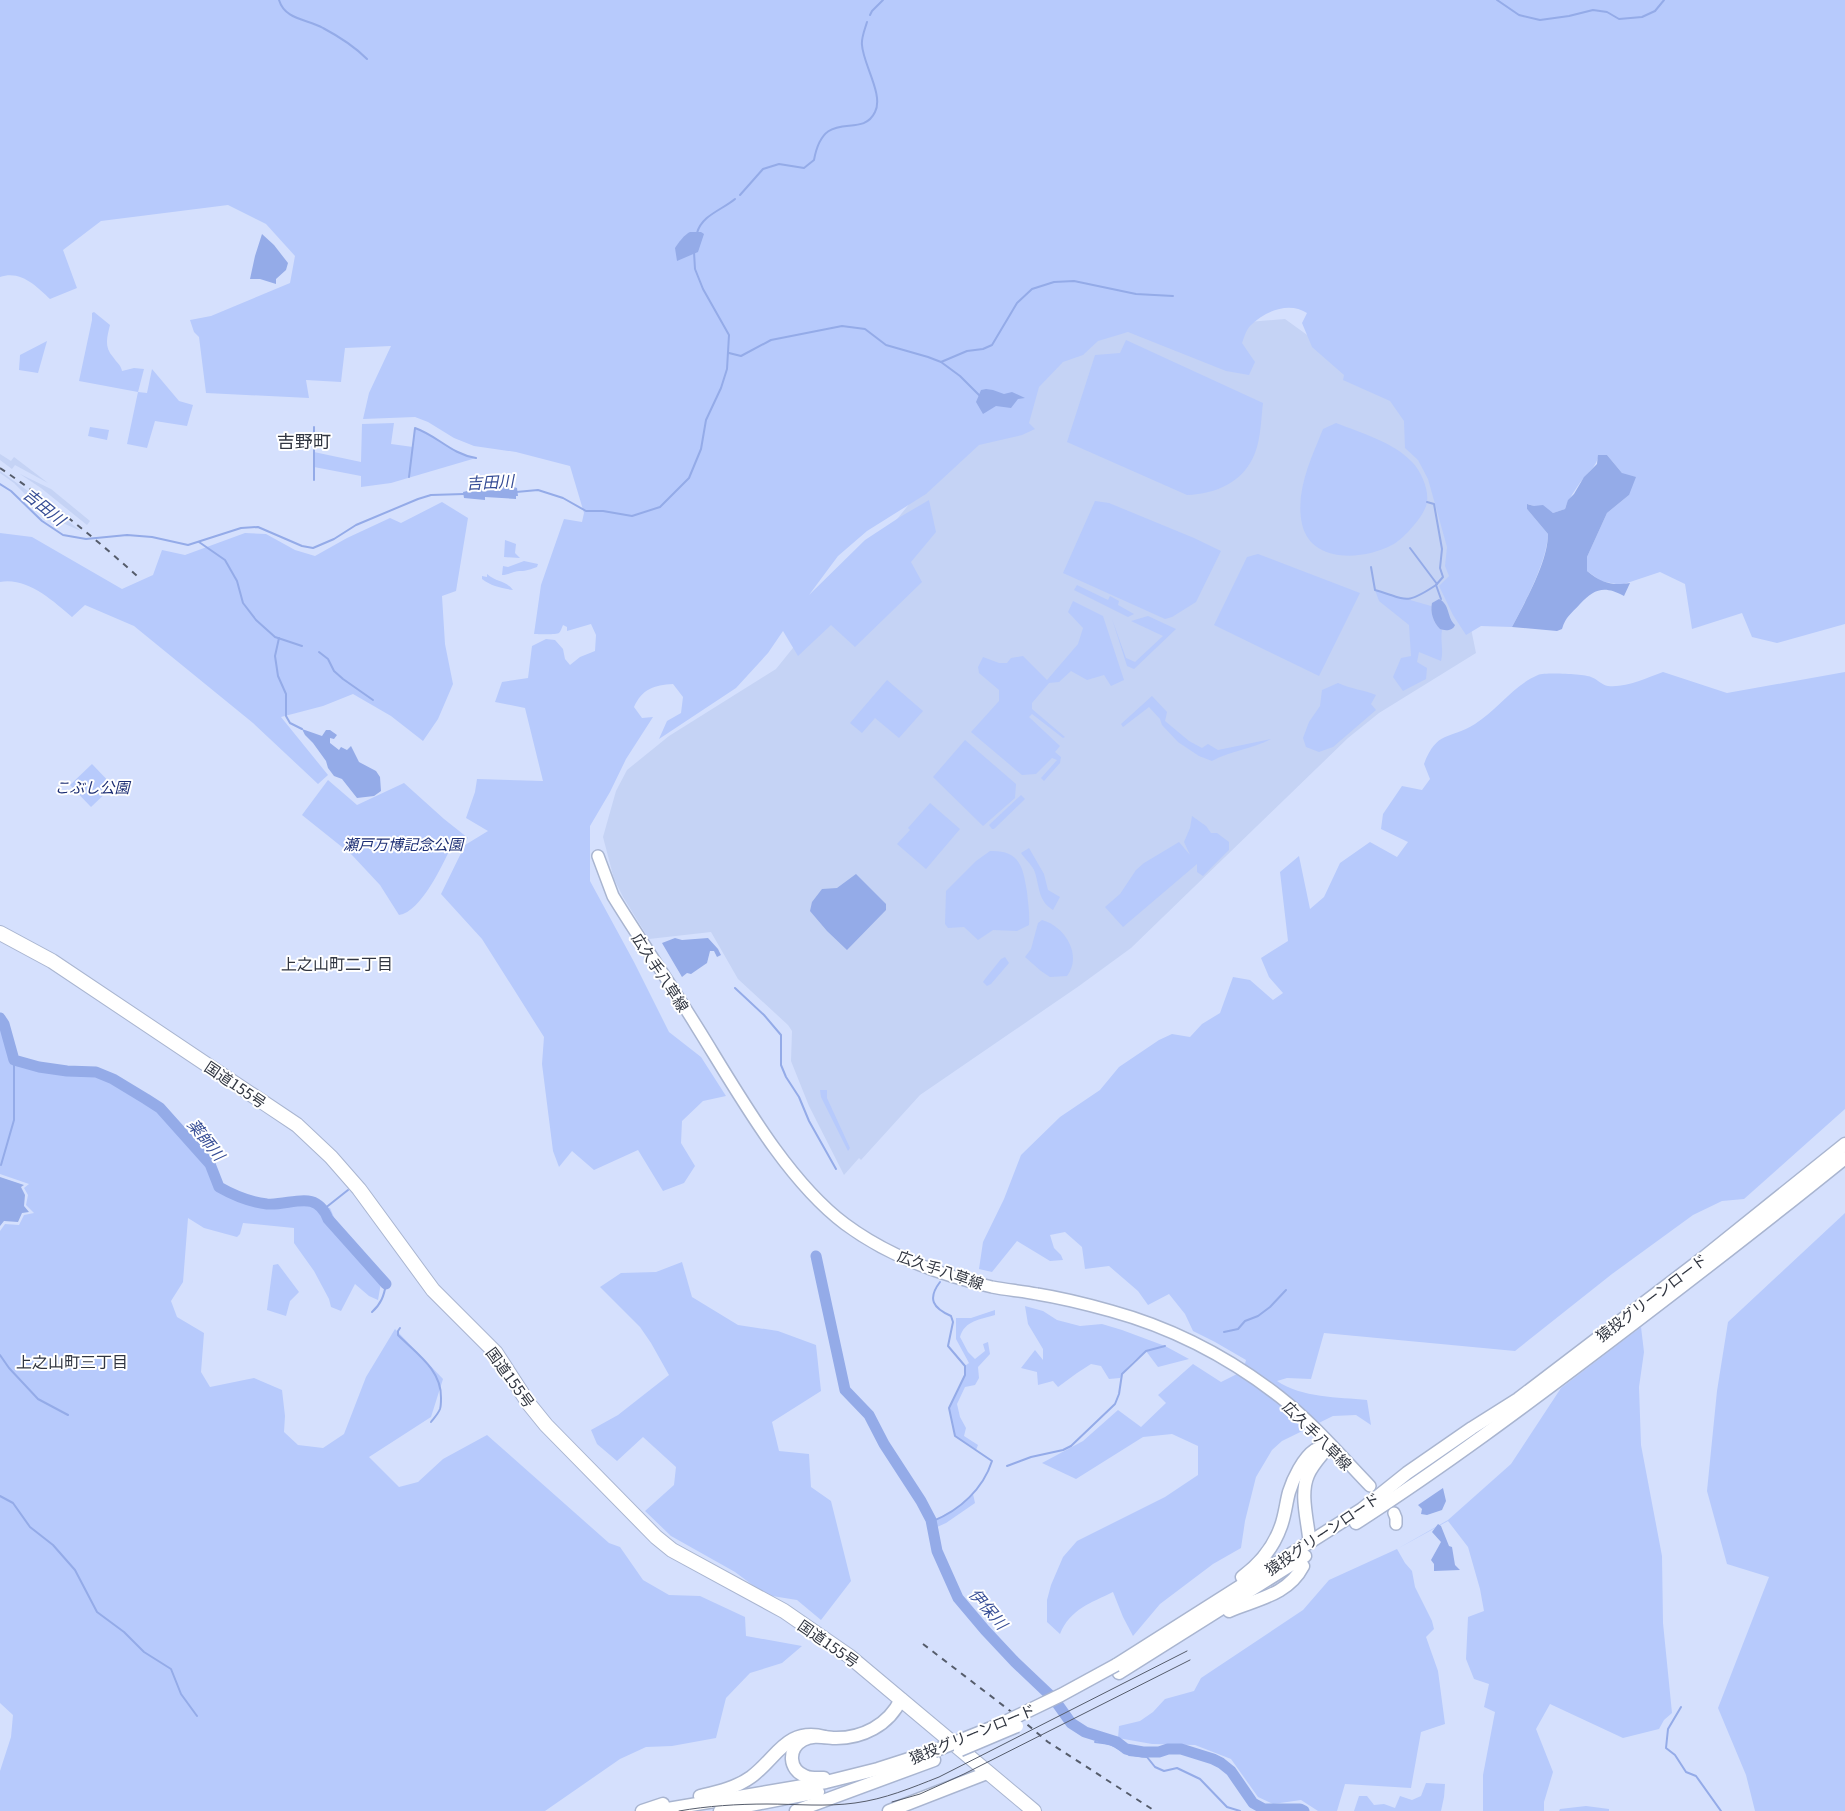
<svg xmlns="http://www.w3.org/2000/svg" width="1845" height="1811" viewBox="0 0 1845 1811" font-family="Georgia,'Noto Sans JP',serif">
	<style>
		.built { fill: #c5d3f5 }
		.green { fill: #b7cafc }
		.water { fill: #94abe8 }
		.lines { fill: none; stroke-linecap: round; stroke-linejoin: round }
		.stream { stroke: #94abe8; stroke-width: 2 }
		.river { stroke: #94abe8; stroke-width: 11 }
		.secondary-casing { stroke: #a9b5d0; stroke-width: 14 }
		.primary-casing { stroke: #a9b5d0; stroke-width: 15 }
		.highway-casing { stroke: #a9b5d0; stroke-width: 16 }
		.secondary { stroke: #fff; stroke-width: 11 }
		.primary { stroke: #fff; stroke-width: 12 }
		.highway { stroke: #fff; stroke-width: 14 }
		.tram { stroke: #555c6b; stroke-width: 1 }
		.rail { stroke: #555c6b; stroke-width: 2; stroke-dasharray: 6 6; stroke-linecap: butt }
		.primary-bridge-casing { stroke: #a9b5d0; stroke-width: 15; stroke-linecap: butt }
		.primary-bridge { stroke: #fff; stroke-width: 12 }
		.labels { text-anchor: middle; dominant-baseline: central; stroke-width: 4; stroke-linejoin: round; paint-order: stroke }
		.park-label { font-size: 15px; font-style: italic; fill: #1c2e74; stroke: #fff }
		.street-label { font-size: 15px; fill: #313641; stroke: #fff }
		.water-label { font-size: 16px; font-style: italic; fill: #354c95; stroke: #fff }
		.neighbourhood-label { font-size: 16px; fill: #313641; stroke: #fff }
		.quarter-label { font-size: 18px; fill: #313641; stroke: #fff }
	</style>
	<rect width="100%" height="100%" fill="#d5e0fd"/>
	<g class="built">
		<polygon points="1285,319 1429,423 1476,653 1379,713 1348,738 1131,948 1079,986 920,1095 861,1160 859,1158 844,1175 809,1106 791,1061 792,1031 788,1025 738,979 711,932 649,939 623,897 614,879 603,837 616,791 627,770 669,736 776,669 931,477 1080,336"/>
		<polygon points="0,454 11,461 14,457 48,483 15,465 12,469 0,460"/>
		<polygon points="0,471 35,496 81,531 58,521 29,498 14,483 0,473"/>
		<polygon points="20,474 51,489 90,521 87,525 41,488"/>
	</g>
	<g class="green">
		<path d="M0,0H1845V624L1777,643L1752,637L1742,613L1692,629L1685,584L1660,572L1621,585L1601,581L1587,571V557L1607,513L1629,495L1622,473L1607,455H1599C1595,468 1592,468 1584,478C1579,483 1567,502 1565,509L1553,513L1528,504L1527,509L1548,534C1547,562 1525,602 1512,627L1481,626L1466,635L1453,615L1439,586L1449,576L1445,566L1447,547L1428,479L1418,460L1405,448L1404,421L1390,401L1343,380L1344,375L1312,347L1302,323L1307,313C1289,301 1265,311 1250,326C1246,330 1244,338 1242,343L1255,362L1249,375L1226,371L1128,332L1098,341L1083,355L1063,362L1039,387L1029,423L1035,429L1022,435L979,445L926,494L867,531L838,556L809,595L865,540L900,517L929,500L936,532L911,562L922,582L855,647L831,625L798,656L783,631L768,653L736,688L659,739L667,721L681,713L683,697L673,684C654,685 642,689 634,707L642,718L653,717L626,759L610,792L590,826V881L634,962L669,1032L701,1057L726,1096L703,1101L682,1121L681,1143L695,1166L684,1183L663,1191L638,1150L594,1170L572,1151L559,1167L553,1151L542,1064L544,1037L482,939L441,894L465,845L488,831L466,818L475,792L477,779L543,781L525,708L495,702L502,682L528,678L532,646L546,639L555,640L563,649L565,659L570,665L580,657L595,651L596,635L591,624L567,631V627L563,625C562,627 561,631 559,633C557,635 537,634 534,634L541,585L564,519L582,522L584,513L570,466L516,452L474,446L454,438L428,422L415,417L363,419L369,393L391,346L345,348L341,382L306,380L309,398L206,393L199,337L194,332L190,320L211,316L290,283L295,256L266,224L228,205L101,221L63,250L77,288L50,299C36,286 21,270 0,277Z"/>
		<path d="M94,312L110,325C107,337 104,347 113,357C117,363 121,365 122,371L134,368L144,369L138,392L147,393L152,369L179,401L193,405L187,426L155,421L147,448L127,444L138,392L79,381L92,320V313Z"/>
		<path d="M1126,340L1263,403C1261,419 1261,437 1255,453C1244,482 1216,494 1187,495L1067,442L1095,355L1120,353Z"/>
		<polygon points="47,341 38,373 19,370 20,355"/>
		<path d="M394,423L391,444L413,447L415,428C438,436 451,454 476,458L391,483L361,487V476L314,467V452L361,462L362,424Z"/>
		<path d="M1336,423C1361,433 1394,442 1413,463C1421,472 1429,489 1427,502C1426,514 1403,540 1392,545C1364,560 1311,564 1302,524C1295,491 1311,459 1323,429Z"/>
		<polygon points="90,427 109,430 107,440 88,436"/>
		<polygon points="1095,501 1109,503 1194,538 1221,551 1196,602 1172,617 1165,619 1063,573"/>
		<path d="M442,502L468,518L456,591L442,596L445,644L453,684L438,719L423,741L391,716L353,694L323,706L281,717L328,775L318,784L253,723L134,626L85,605L72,617C52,600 27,577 0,582V533L32,537L122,589L153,575L162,550L185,555L245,533L266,534L295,550L315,556L347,538L390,518L401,523Z"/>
		<polygon points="505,540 516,544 515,553 520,558 504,557"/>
		<polygon points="1258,554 1360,593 1319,676 1214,625 1247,557"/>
		<path d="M524,561L538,564L537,567C531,569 527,571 520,571C514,571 509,575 502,575L503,566L508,567Z"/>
		<path d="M487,574C497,583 504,579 513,590C501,588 491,586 482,579V576L487,577Z"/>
		<polygon points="1077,585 1108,600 1110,596 1119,601 1118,605 1134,614 1128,617 1074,590"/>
		<path d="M1375,590L1431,606C1431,615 1434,625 1442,630C1440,641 1444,650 1441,661L1419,652L1417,662L1427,668L1426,679L1403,691L1393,677L1401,658L1411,656L1409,625L1379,601Z"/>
		<polygon points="1073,601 1103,616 1124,680 1111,686 1104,675 1087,680 1071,671 1059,682 1049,683 1032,703 1032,709 1065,737 1063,738 1032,714 1029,717 1060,746 1055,752 1061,757 1060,763 1044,781 1041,778 1057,760 1052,758 1036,774 1022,775 971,732 999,701 999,690 979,673 978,667 983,657 999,663 1007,663 1011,658 1023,656 1047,680 1078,644 1083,628 1068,612"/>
		<polygon points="1148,616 1176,629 1134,669 1127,666 1112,619 1126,658 1135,662 1163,636 1131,621"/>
		<path d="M1663,672L1727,693L1845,672V1109L1744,1199L1722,1201L1693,1215L1612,1274L1515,1351L1324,1333L1311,1379L1287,1378L1277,1381C1302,1398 1338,1397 1367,1400L1371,1425L1356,1415L1333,1416L1282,1441L1272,1450L1256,1477L1245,1521L1241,1548L1213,1564L1160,1604L1133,1636L1123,1617L1113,1592C1091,1603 1070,1609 1060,1634L1047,1622V1600L1051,1585L1063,1557L1077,1541L1165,1497L1198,1475V1446L1172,1434L1143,1437L1076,1479L1042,1463L1083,1441L1118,1410L1141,1427L1166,1403L1158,1395L1193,1364L1221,1382L1243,1371L1246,1360L1215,1342L1193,1331L1185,1314L1169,1294L1148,1305L1138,1291L1109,1266L1085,1269L1082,1247L1065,1232L1050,1235L1054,1248L1061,1255L1063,1260L1050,1261L1017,1241L992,1272L979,1269L983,1242L1004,1199L1021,1155L1060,1117L1100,1090L1119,1067L1159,1040L1172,1034L1190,1037L1202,1024L1220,1013L1233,977L1250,980L1273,1000L1283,993L1269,977L1261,958L1288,941L1280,872L1299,856L1310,909L1324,897L1340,863L1370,842L1397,857L1408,842L1381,829L1383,814L1402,786L1422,790L1430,779L1424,764C1437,730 1449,740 1475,724C1497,710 1514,685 1538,675C1545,672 1584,674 1591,677C1597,679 1602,685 1608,686C1626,688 1646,678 1663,672Z"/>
		<polygon points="887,680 923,711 899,738 875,718 862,733 850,723"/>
		<path d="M1338,683C1351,689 1364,690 1376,695L1371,704L1376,710L1333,747L1319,752L1306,747L1303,738L1309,722L1320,706L1322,690Z"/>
		<path d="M1152,696L1167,712L1165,721L1189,741L1202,748L1208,744L1218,750L1271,739C1252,749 1230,751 1212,761L1199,756L1178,742L1162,725L1160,719L1149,707L1123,727L1121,724Z"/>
		<polygon points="965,740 1016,784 1015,798 983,826 933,777"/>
		<polygon points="92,764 113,786 91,807 70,785"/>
		<path d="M328,780L357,805L404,783L444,819L468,838L462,843L452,845C443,864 421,912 399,915L380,885L352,855L302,815Z"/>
		<polygon points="1021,795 1025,799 994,829 992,829 989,825"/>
		<polygon points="930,803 960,829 926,869 897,844 910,830 908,828"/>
		<polygon points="1192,816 1206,826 1211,833 1217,833 1229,842 1229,850 1203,876 1197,872 1197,864 1123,927 1105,907 1120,894 1136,870 1144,863 1179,842 1190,855 1184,842 1190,828"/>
		<path d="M1029,848L1044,874L1048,890L1060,897L1053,910C1037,900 1040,885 1034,870C1031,864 1025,859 1021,853Z"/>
		<path d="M990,851C1020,850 1023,867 1027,892C1028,903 1030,914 1029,925L1017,931L993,930L978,940L964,927L948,928L945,924L946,891L976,861Z"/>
		<path d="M1042,920C1065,926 1083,956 1067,976L1050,977L1041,971L1025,957L1031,949L1038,923Z"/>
		<polygon points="1005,957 1009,963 991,984 987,986 983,982 985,979 1001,959"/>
		<polygon points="0,1021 12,1062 37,1071 91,1075 110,1081 156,1110 168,1122 208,1164 216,1188 235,1199 275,1207 309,1203 330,1208 336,1222 337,1234 381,1283 378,1300 369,1296 355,1284 341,1311 331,1307 329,1299 314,1271 294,1243 294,1228 243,1223 240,1234 237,1237 204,1228 188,1218 183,1282 171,1301 177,1317 204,1333 201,1372 210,1387 254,1378 282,1390 285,1416 284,1432 298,1445 323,1448 344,1434 366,1377 395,1329 443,1379 431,1417 369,1457 399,1487 418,1482 443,1459 487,1435 609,1543 620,1547 643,1580 669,1595 700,1596 745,1617 746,1636 802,1646 782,1663 750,1673 726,1698 716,1738 672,1746 646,1747 620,1759 545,1811 0,1811 0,1771 11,1737 13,1715 0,1703 0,1231 5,1224 19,1225 24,1215 34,1213 26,1205 28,1195 24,1188 29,1184 0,1174"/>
		<polygon points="820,1090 827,1090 827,1098 850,1148 848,1151 821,1097"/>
		<polygon points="1845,1213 1845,1811 1755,1811 1746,1775 1718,1708 1769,1577 1727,1564 1707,1491 1717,1391 1728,1322"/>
		<polygon points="682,1262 692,1297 738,1325 778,1331 816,1345 821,1391 772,1422 779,1451 809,1454 811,1487 831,1501 851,1581 821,1620 797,1600 766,1595 735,1572 671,1536 645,1511 674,1485 676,1467 643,1437 617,1461 597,1444 591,1430 618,1415 669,1375 651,1343 640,1327 600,1287 621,1273 656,1272"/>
		<polygon points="278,1264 299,1292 290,1301 286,1316 267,1310 273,1265"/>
		<path d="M1025,1306L1043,1311L1057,1320L1080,1326L1102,1324L1122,1330L1165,1346L1189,1359L1158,1367L1146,1351C1137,1358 1125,1367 1120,1378L1109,1379L1101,1366L1091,1364L1077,1373L1058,1387L1053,1381L1038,1385L1037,1372L1021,1368L1035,1350L1043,1360V1349L1028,1324Z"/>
		<path d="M995,1310V1315C981,1319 964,1321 960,1337L968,1352L975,1359L985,1351L983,1344L988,1342L990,1354L978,1367L979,1378L975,1385L965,1387L957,1404L960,1417L966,1428L964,1436L978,1445L976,1450L955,1436L949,1408L965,1375V1366L969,1363L956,1339V1318H971Z"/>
		<polygon points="1641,1327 1644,1352 1639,1387 1641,1445 1662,1556 1663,1623 1672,1713 1664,1720 1659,1729 1623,1738 1550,1704 1536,1729 1553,1772 1544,1802 1544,1811 1483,1811 1483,1775 1495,1712 1484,1707 1489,1684 1474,1679 1466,1659 1468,1617 1484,1611 1480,1589 1468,1547 1448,1521 1397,1549 1405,1563 1412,1571 1415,1587 1432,1621 1434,1629 1426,1637 1438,1671 1445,1724 1421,1732 1411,1788 1345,1784 1337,1811 1318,1811 1301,1800 1273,1804 1258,1797 1231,1759 1195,1745 1152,1744 1118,1738 1119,1726 1140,1721 1153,1712 1165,1699 1194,1691 1201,1678 1303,1610 1329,1580 1397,1549 1448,1520 1511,1464 1561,1388"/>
		<polygon points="973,1494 975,1503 946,1523 935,1528 933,1521 960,1506"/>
		<polygon points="1426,1783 1445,1784 1444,1797 1441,1811 1354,1811 1359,1796 1367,1796 1374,1805 1384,1804 1395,1808 1400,1796 1412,1800 1421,1796"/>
		<polygon points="1586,1806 1609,1809 1609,1811 1559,1811 1560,1809"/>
	</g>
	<g class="water">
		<path d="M690,232H701L704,234L698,252L677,261L675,248C678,243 685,234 690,232Z"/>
		<polygon points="262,234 274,245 288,263 286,270 276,279 276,284 260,279 250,279 255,256"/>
		<polygon points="986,389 993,390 1004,394 1012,392 1025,398 1018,399 1011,408 996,406 983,414 976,402 981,390"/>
		<path d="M1598,455H1607L1622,473L1636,477L1629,495L1607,513L1587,557V571C1602,583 1611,586 1630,583L1624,596C1604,585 1594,589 1580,604C1571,614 1566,616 1562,629L1557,631L1512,627C1525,602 1548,562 1548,534L1527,509V504L1534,506L1543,505L1553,513L1565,509L1568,500L1574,494L1584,477L1597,464Z"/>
		<polygon points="506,485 514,485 514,487 517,488 518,496 516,496 516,499 485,497 485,500 464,498 463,492 484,487 485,491"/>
		<path d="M1439,599C1450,604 1447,618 1455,625C1453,631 1445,631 1440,629C1433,622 1430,612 1432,603Z"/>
		<polygon points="302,729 322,736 326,730 330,730 337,735 334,739 330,738 330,743 339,750 341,747 347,750 351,746 359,762 376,771 380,777 381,791 374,796 357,798 342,779 334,776 328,768 326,761 313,743 305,735"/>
		<polygon points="856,874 886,904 886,910 847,950 827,931 810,911 812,902 822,889 837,888"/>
		<polygon points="675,938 682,940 708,938 718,949 721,955 717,957 714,951 710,951 707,963 691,974 687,973 682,977 662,943"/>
		<polygon points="0,1177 24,1185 21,1187 25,1195 24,1206 29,1212 22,1213 18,1222 4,1221 0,1226"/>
		<polygon points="1443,1488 1446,1501 1442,1510 1427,1515 1421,1514 1422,1509 1418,1505"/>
		<polygon points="1438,1524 1441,1526 1449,1546 1452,1547 1455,1565 1460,1570 1434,1571 1434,1564 1431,1560 1441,1542 1432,1532"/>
	</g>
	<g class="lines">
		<g class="stream">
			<path d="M279,0C285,20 307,19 323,28C340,37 353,45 367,59"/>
			<polyline points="1497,0 1519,15 1540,20 1569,16 1593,10 1607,12 1619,19 1642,17 1655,11 1664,0"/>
			<polyline points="870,15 872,11 883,0"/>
			<path d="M740,195L763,169L779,164L804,168L814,160C824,105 861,141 875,112C884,95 863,64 862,45C861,38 865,29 867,22"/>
			<path d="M697,233C702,215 722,210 735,199"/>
			<polyline points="729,353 741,356 771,340 842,326 865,329 886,345 928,357 941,362 967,351 983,349 992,345 1017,303 1032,289 1054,282 1074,281 1136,294 1173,296"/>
			<polyline points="941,362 960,376 979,395"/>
			<path d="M409,477L415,428C438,436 451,454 476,458"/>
			<polyline points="314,480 314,427"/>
			<polyline points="0,484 11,491 42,521 63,535 86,539 127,535 152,537 188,545 241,528 258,527 302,546 313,548 334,539 356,525 418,499 431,495 464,494"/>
			<polyline points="516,492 538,490 563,498 586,511 603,511 632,516 660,507 689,478 701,449 706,420 721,388 727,369 729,335 703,289 695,269 694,252"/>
			<polyline points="1427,502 1434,504 1442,549 1440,568 1443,577 1436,585"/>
			<polyline points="199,542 225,560 237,581 243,603 256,620 275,637 302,646"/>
			<polyline points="1410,548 1437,584"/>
			<path d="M1371,567L1375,590C1408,600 1406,605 1436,585L1441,599"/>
			<polyline points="279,638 275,656 278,676 286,694 286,716 290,723 302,729"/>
			<polyline points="319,652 328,659 334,671 343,679 373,700"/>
			<polyline points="735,988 764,1015 781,1035 781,1065 786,1077 799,1097 809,1121 836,1169"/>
			<polyline points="1,1165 14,1120 14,1060"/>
			<polyline points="324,1209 348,1190"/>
			<path d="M372,1312C381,1304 384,1296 386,1284"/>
			<path d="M400,1328L398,1331V1335C416,1353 442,1370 441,1398C441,1401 441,1406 440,1409C438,1414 434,1418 431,1422"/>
			<polyline points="1224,1332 1238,1329 1245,1321 1258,1316 1270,1307 1286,1290"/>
			<polyline points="0,1355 9,1368 38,1399 68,1415"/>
			<polyline points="1007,1466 1031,1457 1063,1450 1071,1446 1115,1404 1119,1394 1122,1374 1146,1351 1165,1346"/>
			<polyline points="0,1496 13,1503 30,1527 53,1545 75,1570 97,1612 124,1632 144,1652 171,1669 181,1694 197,1716"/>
			<path d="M931,1525L933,1521C960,1510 983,1489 992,1461L955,1436L949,1408L965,1375V1366L948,1346L953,1322L951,1316C933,1308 927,1299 940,1282"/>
			<polyline points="1681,1707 1668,1729 1666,1748 1675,1755 1686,1772 1696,1776 1721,1811"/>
			<polyline points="1095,1742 1110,1744 1129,1755 1147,1757 1155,1767 1164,1771 1177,1768 1200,1779 1227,1807 1240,1811"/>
		</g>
		<g class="river">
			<path d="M0,1018L4,1024L14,1060L39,1067L67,1071L96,1072L113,1079L146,1099L160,1108L210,1164L219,1187C233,1195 250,1202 267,1204C291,1206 316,1188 328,1219L386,1284"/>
			<polyline points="816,1256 845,1390 869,1415 884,1444 921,1501 931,1520 937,1551 958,1598 985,1630 1015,1662 1054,1699 1071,1723 1085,1732 1117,1742 1126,1749 1143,1752 1159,1752 1168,1749 1181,1749 1213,1759 1221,1763 1231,1771 1253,1803 1264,1809 1300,1809 1304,1811"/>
		</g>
		<defs>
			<g id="secondary">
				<path d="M598,856L613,896C640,940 670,983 697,1027C737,1091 785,1179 845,1224C888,1256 940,1275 992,1287C1007,1290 1022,1291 1037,1294C1062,1298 1086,1304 1111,1311C1173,1328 1230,1358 1280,1397C1313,1423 1341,1456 1370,1486"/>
				<polyline points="1394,1513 1396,1518 1396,1524"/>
			</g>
			<g id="primary">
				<path d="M1356,1523C1443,1467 1526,1405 1609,1342C1688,1282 1767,1221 1845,1158"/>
				<path d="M1309,1537C1307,1518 1300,1493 1308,1475C1312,1465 1321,1456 1328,1447"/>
				<path d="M1242,1577C1260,1564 1274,1546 1281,1526C1285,1515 1286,1503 1289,1492C1293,1479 1303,1458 1315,1450C1319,1448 1325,1446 1329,1444"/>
				<path d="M1229,1611C1257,1599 1288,1595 1303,1566"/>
				<polyline points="1116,1665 1362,1509 1407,1473 1472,1428 1518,1399 1703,1258 1845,1144"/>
				<polyline points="1119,1673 1305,1556"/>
				<path d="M824,1778C818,1778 811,1779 805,1776C789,1770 787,1749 803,1740C812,1735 822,1737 833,1738C862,1739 889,1725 901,1699"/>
				<path d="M700,1796C717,1792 736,1788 751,1777C777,1758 786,1727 825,1737"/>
				<polyline points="642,1811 663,1804"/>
				<polyline points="656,1811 826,1782 878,1769 934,1751"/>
				<polyline points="720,1811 818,1792"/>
				<polyline points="796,1811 934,1760"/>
				<polyline points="889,1811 987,1773"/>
			</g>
			<polyline id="highway" points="0,933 52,961 297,1125 331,1157 359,1189 433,1290 496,1353 529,1404 546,1425 656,1537 672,1550 784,1611 849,1656 1034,1811"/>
		</defs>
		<use href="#secondary" class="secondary-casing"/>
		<use href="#primary" class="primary-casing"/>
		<use href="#highway" class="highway-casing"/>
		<use href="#secondary" class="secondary"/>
		<use href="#primary" class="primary"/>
		<use href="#highway" class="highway"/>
		<g class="tram">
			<polyline points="892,1802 920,1794 964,1774 1190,1660"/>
			<path d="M679,1811C707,1806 738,1804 767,1804C796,1804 826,1807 855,1803C885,1799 911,1788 939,1777L1187,1651"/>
		</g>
		<g class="rail">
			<path d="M0,468C49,501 94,537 137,576"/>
			<polyline points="923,1644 1022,1720 1048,1742 1155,1811"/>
		</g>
		<defs>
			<g id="primary-bridge">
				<polyline points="960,1750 1017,1726"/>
				<polyline points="934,1751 1001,1724 1061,1695 1116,1665"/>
			</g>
		</defs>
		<use href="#primary-bridge" class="primary-bridge-casing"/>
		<use href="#primary-bridge" class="primary-bridge"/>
	</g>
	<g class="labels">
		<g class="park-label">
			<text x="92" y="786">こぶし公園</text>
			<text x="403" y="843">瀬戸万博記念公園</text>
		</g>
		<g class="street-label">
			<text transform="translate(661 972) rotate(57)">広久手八草線</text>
			<text transform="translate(236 1084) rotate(34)">国道155号</text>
			<text transform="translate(941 1269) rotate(19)">広久手八草線</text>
			<text transform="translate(1651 1297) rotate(-37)">猿投グリーンロード</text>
			<text transform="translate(511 1377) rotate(54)">国道155号</text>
			<text transform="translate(1318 1435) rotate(45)">広久手八草線</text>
			<text transform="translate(1322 1533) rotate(-34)">猿投グリーンロード</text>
			<text transform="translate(829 1643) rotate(35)">国道155号</text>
			<text transform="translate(972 1733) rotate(-22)">猿投グリーンロード</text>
		</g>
		<g class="water-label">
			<text transform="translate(490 481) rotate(-3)">吉田川</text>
			<text transform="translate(45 506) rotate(39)">吉田川</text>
			<text transform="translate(207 1139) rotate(51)">薬師川</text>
			<text transform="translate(989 1608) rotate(49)">伊保川</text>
		</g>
		<g class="neighbourhood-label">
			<text x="337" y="963">上之山町二丁目</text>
			<text x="72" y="1361">上之山町三丁目</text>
		</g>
		<g class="quarter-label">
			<text x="304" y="440">吉野町</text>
		</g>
	</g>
</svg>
